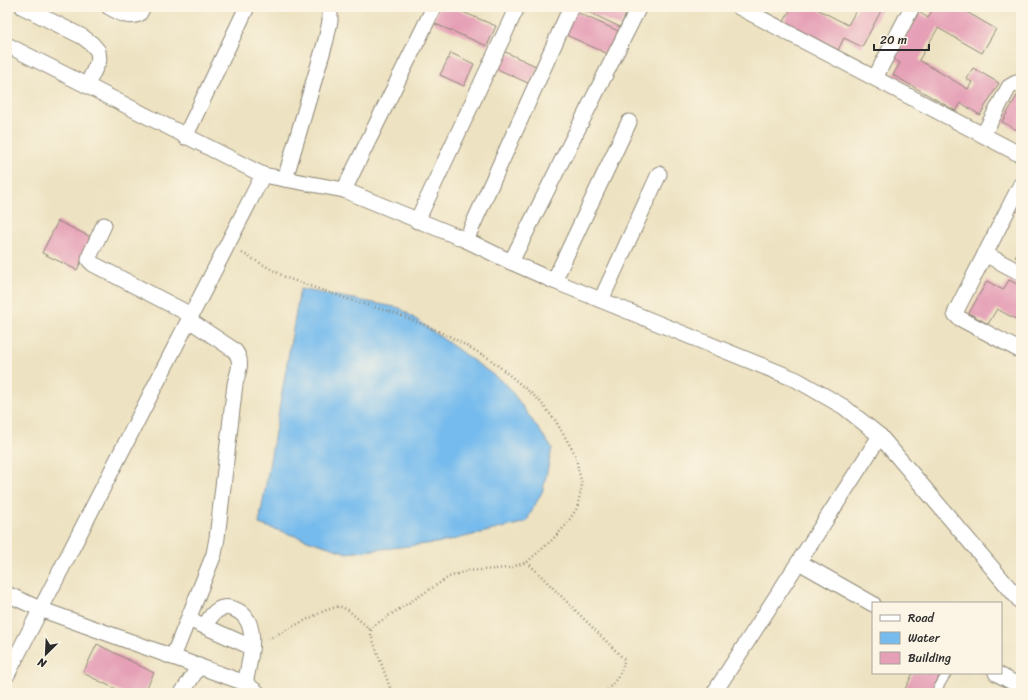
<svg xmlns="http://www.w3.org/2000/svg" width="1028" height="700" viewBox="0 0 1028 700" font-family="Sriracha,sans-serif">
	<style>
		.water { fill: #76bbed; stroke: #50738c }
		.building { fill: #e59fb6 }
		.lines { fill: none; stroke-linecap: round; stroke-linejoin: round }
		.lane-casing { stroke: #8c8676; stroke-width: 10 }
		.street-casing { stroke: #8c8676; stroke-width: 17 }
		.path { stroke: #8c8676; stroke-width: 2.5; stroke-dasharray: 1 3; stroke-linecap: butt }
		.lane { stroke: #fff; stroke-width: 8 }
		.street { stroke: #fff; stroke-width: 15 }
	</style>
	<rect width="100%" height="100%" fill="#fcf5e5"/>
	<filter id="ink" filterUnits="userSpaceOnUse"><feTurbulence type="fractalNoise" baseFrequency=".025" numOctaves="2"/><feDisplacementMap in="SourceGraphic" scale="8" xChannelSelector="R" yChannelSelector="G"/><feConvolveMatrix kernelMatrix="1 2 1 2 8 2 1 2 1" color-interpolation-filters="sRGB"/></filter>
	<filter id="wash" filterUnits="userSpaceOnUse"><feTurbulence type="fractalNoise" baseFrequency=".012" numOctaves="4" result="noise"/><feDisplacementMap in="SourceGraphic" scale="16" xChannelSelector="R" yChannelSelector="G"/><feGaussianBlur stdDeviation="0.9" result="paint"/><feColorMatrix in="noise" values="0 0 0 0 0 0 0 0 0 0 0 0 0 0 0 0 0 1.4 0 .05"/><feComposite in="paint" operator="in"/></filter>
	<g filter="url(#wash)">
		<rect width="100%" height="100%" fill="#ede2c1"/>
		<polygon class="water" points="300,289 400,308 507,385 552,448 543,490 526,522 444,542 347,553 259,524"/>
		<g id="blocks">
			<g class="building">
				<polygon points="439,7 451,7 496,26 487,46 433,23"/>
				<polygon points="578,7 627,7 629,8 620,27"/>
				<polygon points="784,7 813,7 848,25 858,7 883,7 862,47 844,38 838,50 784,22 790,10"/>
				<polygon points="934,7 958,7 996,29 982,53 938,28 919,60 968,89 972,82 966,79 973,68 999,83 980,115 961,103 956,111 893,75 900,63 892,58 919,12 928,18"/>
				<polygon points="988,7 999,7 996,12"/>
				<polygon points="574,11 618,31 608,54 564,34"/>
				<polygon points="501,50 538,67 530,84 493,67"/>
				<polygon points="451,53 474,64 464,86 440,75"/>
				<polygon points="1018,94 1021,96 1021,132 1002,122"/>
				<polygon points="1021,202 1021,213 1016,211"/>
				<polygon points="58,221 93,238 77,270 42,253"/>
				<polygon points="1021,246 1021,260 1015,257"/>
				<polygon points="1009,280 1021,286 1021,322 997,309 988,324 969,313 987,281 1003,290"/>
				<polygon points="97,644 154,673 144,693 124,693 83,673"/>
				<polygon points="913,673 941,673 931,693 903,693"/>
			</g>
		</g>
	</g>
	<g filter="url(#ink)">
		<use href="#blocks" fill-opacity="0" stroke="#8c8676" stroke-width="1"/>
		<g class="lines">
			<defs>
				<polyline id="lane" points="935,693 947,673"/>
				<g id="street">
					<polyline points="23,7 83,37 92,44 98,51 99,60 87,85"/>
					<path d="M109,7C119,12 128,19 139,14L143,7"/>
					<polyline points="739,7 1021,155"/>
					<polyline points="7,45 263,175 344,190 466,240 511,262 554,281 797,380 844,407 880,436 1021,602"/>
					<polyline points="875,78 912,7"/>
					<polyline points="983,135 1009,87 1016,83 1021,83"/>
					<polyline points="185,137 247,7"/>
					<polyline points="285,179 326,40 330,21 330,7"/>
					<polyline points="1021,184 956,311 955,314 959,318 1021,351"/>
					<polyline points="344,190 434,7"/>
					<polyline points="417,221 517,7"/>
					<polyline points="104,225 90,255 89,260 93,264 191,315"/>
					<polyline points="466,240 571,7"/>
					<polyline points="985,254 1021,273"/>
					<polyline points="511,262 639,7"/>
					<polyline points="554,281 629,122"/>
					<polyline points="601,300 659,174"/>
					<polyline points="799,562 873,604"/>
					<polyline points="7,594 40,609 245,683 258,693"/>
					<polyline points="195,622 251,647"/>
					<path d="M205,626C210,617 217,605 230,608C263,615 250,660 245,683"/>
					<path d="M173,657L214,554L217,538L235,384C238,372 244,361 234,350L189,320"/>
					<polyline points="996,673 1021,687"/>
					<polyline points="7,675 263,175"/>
					<polyline points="182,693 199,666"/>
					<polyline points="714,693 880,436"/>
				</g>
			</defs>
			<use href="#lane" class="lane-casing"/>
			<use href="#street" class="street-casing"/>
			<g class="path">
				<polyline points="242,253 287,278 359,303 392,312 422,324 449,336 490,359 538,399 555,420 575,454 582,485 577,508 566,525 552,540 527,562 509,568 466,571 449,577 373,626 371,630 371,635 392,693"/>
				<path d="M527,562L624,659C624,671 613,685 604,693"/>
				<polyline points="268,639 324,611 339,606 348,610 371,630"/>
			</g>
			<use href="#lane" class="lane"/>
			<use href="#street" class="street"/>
		</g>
	</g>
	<rect width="1028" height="700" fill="none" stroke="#fcf5e5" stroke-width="24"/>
	<rect x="872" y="602" width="130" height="72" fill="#fcf5e5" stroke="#a8a49b"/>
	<rect x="880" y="615" width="20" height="6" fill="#ffffff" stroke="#a8a49b"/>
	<text x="908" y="622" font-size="12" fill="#2b2b2b">Road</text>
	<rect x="880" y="632" width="20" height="12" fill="#76bbed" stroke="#a8a49b"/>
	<text x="908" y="642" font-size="12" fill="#2b2b2b">Water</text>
	<rect x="880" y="652" width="20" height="12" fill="#e59fb6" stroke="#a8a49b"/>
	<text x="908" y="662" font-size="12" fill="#2b2b2b">Building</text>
	<g transform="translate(46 654) rotate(204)" stroke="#fcf5e5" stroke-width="3" paint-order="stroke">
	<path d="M0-3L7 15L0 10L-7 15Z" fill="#2b2b2b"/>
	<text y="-6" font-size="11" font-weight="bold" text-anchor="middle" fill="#2b2b2b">N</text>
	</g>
	<path d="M874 44v6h55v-6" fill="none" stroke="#2b2b2b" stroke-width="2"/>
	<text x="880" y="44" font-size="12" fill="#2b2b2b" stroke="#fcf5e5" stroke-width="3" paint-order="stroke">20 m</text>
</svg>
